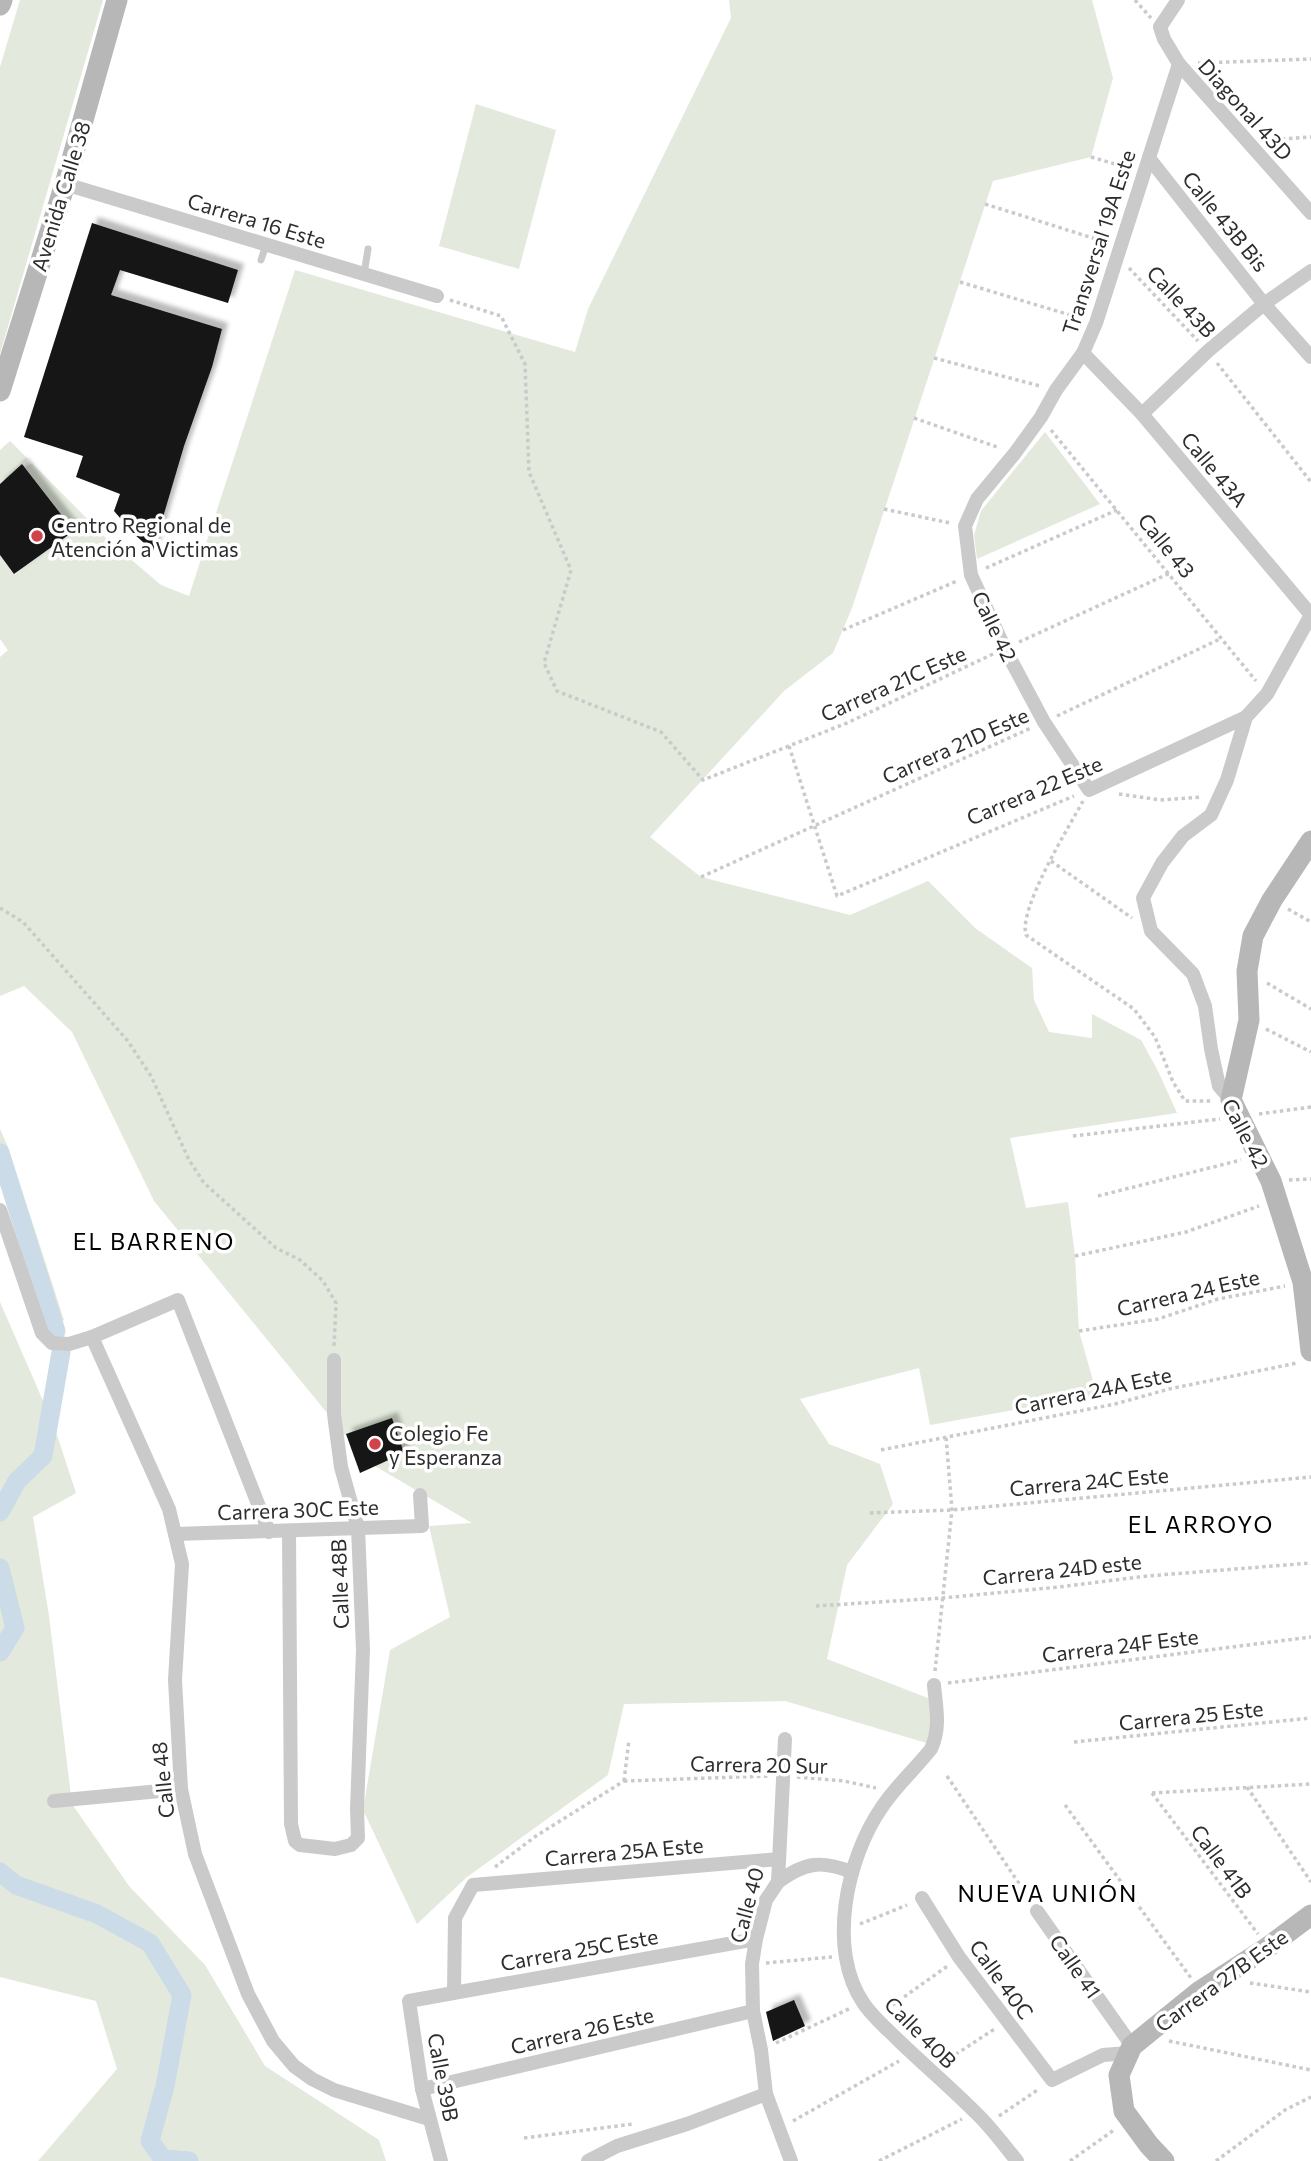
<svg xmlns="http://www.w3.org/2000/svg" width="1311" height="2161" viewBox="0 0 1311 2161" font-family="Commissioner,sans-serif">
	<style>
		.green { fill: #e3e9dc }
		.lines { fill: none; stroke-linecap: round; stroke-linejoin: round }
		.canal { stroke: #cbdbe7; stroke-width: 19 }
		.building { fill: #141414; filter: url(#shadow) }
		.path { stroke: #cacaca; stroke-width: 3.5; stroke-dasharray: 3.5 3.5; stroke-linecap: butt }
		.lane { stroke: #cacaca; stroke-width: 7 }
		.street { stroke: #cacaca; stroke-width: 14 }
		.secondary { stroke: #b7b7b7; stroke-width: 21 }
		.poi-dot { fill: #d0434a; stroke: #fff; stroke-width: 2.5 }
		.labels { text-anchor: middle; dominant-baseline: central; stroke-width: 7; stroke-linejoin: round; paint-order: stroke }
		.street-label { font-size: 21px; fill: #2d2d2d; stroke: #fff }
		.poi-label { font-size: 21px; fill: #2d2d2d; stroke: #fff; text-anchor: start }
		.neighbourhood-label { font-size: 23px; letter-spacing: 2px; fill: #000; stroke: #fff }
	</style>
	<defs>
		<filter id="shadow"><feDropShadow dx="6" dy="-6" stdDeviation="2" flood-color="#0004"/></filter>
	</defs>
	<rect width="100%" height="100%" fill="#fff"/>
	<g class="green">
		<polygon points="20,0 103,0 0,354 0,67"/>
		<polygon points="729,0 1092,0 1113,78 1091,157 993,181 852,608 833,653 784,691 650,837 701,877 850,915 928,881 975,928 1032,968 1034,1000 1049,1032 1092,1038 1092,1014 1141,1040 1158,1071 1177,1113 1010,1138 1026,1208 1068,1202 1075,1256 1079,1331 1097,1395 930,1425 919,1368 800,1399 829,1444 880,1464 893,1504 847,1565 827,1659 933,1700 930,1744 785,1701 624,1704 608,1775 467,1877 417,1924 363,1810 390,1650 450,1617 429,1526 472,1523 375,1466 404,1453 392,1418 345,1435 154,1201 72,1032 24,986 0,996 0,657 8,650 0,639 0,555 15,574 74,531 25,467 32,463 106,538 161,585 189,596 295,270 575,352 588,309 731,18"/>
		<polygon points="476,104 556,130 519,269 439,246"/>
		<polygon points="1045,432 1100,504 977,559 974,535 981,511"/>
		<polygon points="10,441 28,459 0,484 0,450"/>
		<polygon points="0,1129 8,1147 64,1320 51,1330 14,1212 0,1181"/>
		<polygon points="0,1302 54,1426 76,1493 33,1517 49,1616 72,1804 129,1886 205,1965 265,2066 379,2140 386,2161 38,2161 117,2069 96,2001 0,1977"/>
	</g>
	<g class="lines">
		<g class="canal">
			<polyline points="0,1153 56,1331"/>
			<polyline points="0,1512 17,1481 43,1456 61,1352"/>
			<polyline points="0,1568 15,1628 0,1652"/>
			<polyline points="0,1872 16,1885 97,1914 150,1943 182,1995 165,2086 150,2141 163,2159 189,2161"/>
		</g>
	</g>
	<g class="building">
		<polygon points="92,223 238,270 228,303 120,270 111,295 222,329 212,367 184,446 153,551 134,534 114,511 120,494 76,477 83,456 24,437"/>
		<polygon points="22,464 74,531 14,574 0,555 0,484"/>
		<polygon points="392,1418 404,1453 360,1473 346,1434"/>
		<polygon points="794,2000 805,2026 773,2041 766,2012"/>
	</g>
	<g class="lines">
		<g class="path">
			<polyline points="1135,0 1151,18"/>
			<polyline points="1198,63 1311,59"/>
			<polyline points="1268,140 1311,137"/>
			<polyline points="1091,157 1129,168 1131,167"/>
			<polyline points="985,204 1099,240 1106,246"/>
			<polyline points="1129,268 1198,341"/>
			<polyline points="960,282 1080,318"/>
			<polyline points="450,300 501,316 525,364 529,472 571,570 544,663 557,691 661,732 703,780 847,723 993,654"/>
			<polyline points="934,358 1040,386"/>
			<polyline points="1217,363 1311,482"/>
			<polyline points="914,418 1000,448"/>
			<polyline points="1051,430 1256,681"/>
			<polyline points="884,509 950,523"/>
			<polyline points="986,568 1117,510"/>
			<polyline points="843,630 957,581"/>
			<polyline points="1019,642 1170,573"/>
			<polyline points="1057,716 1220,639"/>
			<polyline points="789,746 837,896 1074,796"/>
			<polyline points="1119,794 1160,800 1202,797"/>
			<path d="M1083,801C1069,827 1018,909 1026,935L1134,1009L1155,1037L1173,1082L1185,1101H1212"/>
			<polyline points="1051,861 1132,918"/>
			<polyline points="701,877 1031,728"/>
			<polyline points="0,908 23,922 127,1040 151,1076 189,1160 204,1183 276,1248 300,1260 323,1281 336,1303 334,1347"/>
			<polyline points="1288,909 1311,922"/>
			<polyline points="1267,983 1311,1009"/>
			<polyline points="1266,1029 1311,1052"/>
			<polyline points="1259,1114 1311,1107"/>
			<polyline points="1073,1136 1220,1119"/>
			<polyline points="1289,1180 1311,1179"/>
			<polyline points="1098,1196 1241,1160"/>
			<polyline points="1075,1256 1186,1232 1259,1206"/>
			<polyline points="1079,1331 1158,1319 1218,1299 1285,1286"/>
			<polyline points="881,1450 1115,1404 1169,1389 1297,1363"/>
			<polyline points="870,1513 952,1510 1311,1477"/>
			<polyline points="816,1606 942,1598 1059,1587 1147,1576 1311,1563"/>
			<polyline points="935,1671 952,1510 946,1437"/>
			<polyline points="948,1683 1311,1637"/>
			<polyline points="1074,1742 1311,1718"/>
			<polyline points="947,1776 1030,1900"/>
			<polyline points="797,1777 844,1781 876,1788"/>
			<polyline points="624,1781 768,1776"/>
			<polyline points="624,1781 629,1740"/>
			<polyline points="1247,1787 1311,1882"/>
			<polyline points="1152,1793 1258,1934"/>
			<polyline points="1152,1793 1311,1784"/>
			<polyline points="1065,1805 1191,1978"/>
			<polyline points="495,1867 536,1836 624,1781"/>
			<polyline points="860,1924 907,1905"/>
			<polyline points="766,1963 832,1957"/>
			<polyline points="1250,1983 1311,1992"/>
			<polyline points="887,2009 949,1965"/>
			<polyline points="1169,2041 1311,2070"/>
			<polyline points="776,2043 851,2008"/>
			<polyline points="944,2062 996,2028"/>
			<polyline points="999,2116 1039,2089"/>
			<polyline points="793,2121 899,2061"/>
			<polyline points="524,2138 633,2124"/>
			<polyline points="879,2161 962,2119"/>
			<polyline points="1070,2161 1114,2130"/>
			<polyline points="1216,2161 1285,2110 1311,2097"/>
		</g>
		<g class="lane">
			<polyline points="261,260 266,245"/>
			<polyline points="364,274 368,249"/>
		</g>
		<g class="street">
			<polyline points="1178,0 1160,27 1164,39 1179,64 1311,213"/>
			<polyline points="1179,64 1096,323 1083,353 1056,390 1041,417 1015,453 977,499 965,526 971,575 1005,649 1044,722 1089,790 1246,717"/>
			<polyline points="1149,158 1264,304 1311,357"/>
			<polyline points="65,184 437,296"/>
			<polyline points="1083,353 1142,414 1311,615"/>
			<polyline points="1142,414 1208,351 1264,304 1311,271"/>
			<polyline points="1231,1100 1219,1086 1211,1049 1205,1006 1193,974 1151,931 1143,898 1162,863 1183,836 1211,815 1227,780 1246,717 1267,694 1311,615"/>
			<polyline points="0,1210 42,1333 52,1343 69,1344 92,1337 178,1300 269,1532"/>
			<polyline points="92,1337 169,1509 182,1564 175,1680 181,1789 195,1854 248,1994 273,2041 294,2066 312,2079 334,2090 429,2119"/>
			<polyline points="289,1531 291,1824 295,1841 300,1845 335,1849 351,1845 358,1838 357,1809 363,1650 358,1528 341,1467 334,1414 334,1360"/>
			<polyline points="175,1534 422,1526 420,1495"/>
			<path d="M934,1685C936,1707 941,1728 931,1749C915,1769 896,1786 882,1807C847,1857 826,1950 864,2004C873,2017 886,2028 897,2039C923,2064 950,2087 975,2112C991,2127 1003,2144 1017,2161"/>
			<polyline points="785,1739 778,1882 766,1900 756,1939 752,1964 753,2011 761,2050 766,2094 791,2161"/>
			<polyline points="54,1801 181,1789"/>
			<path d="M778,1882C805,1862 821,1860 852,1872"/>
			<polyline points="922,1898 959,1957 1052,2080 1103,2055 1128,2053"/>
			<polyline points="1037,1911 1132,2046"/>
			<polyline points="454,1992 455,1918 473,1885 779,1859"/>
			<polyline points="422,2089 753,2011"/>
			<polyline points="441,2161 422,2089 409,2001 756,1939"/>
			<polyline points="588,2161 617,2146 687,2124 766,2094"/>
		</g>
		<g class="secondary">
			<polyline points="0,5 2,0"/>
			<polyline points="0,391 65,184 117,0"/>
			<polyline points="1311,841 1272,900 1253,936 1247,971 1249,1020 1231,1100 1271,1181 1303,1282 1311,1351"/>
			<polyline points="1164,2161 1149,2145 1124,2111 1119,2075 1132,2046 1200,1991 1268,1947 1311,1915"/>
		</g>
	</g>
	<g class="poi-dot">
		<circle cx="37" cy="536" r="7"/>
		<circle cx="375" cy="1444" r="7"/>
	</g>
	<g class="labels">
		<g class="street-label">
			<text transform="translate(1246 109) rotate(48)">Diagonal 43D</text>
			<text transform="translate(60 196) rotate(-73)">Avenida Calle 38</text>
			<text transform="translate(257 220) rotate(17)">Carrera 16 Este</text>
			<text transform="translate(1226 221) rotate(51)">Calle 43B Bis</text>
			<text transform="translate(1098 242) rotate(-72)">Transversal 19A Este</text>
			<text transform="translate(1182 301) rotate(47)">Calle 43B</text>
			<text transform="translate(1215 469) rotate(50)">Calle 43A</text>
			<text transform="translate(1167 545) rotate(51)">Calle 43</text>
			<text transform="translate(995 626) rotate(64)">Calle 42</text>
			<text transform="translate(893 683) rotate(-24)">Carrera 21C Este</text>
			<text transform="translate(955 745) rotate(-24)">Carrera 21D Este</text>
			<text transform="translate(1034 790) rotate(-23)">Carrera 22 Este</text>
			<text transform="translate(1246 1133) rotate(62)">Calle 42</text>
			<text transform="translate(1188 1292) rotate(-13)">Carrera 24 Este</text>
			<text transform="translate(1093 1390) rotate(-12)">Carrera 24A Este</text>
			<text transform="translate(1089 1481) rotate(-5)">Carrera 24C Este</text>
			<text transform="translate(298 1509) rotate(-2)">Carrera 30C Este</text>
			<text transform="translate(1062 1569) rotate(-6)">Carrera 24D este</text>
			<text transform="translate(339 1584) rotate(-92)">Calle 48B</text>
			<text transform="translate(1120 1645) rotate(-7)">Carrera 24F Este</text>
			<text transform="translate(1191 1715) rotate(-6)">Carrera 25 Este</text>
			<text transform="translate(759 1764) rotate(1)">Carrera 20 Sur</text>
			<text transform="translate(162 1780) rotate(-96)">Calle 48</text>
			<text transform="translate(624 1851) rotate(-5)">Carrera 25A Este</text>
			<text transform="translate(1222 1861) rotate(53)">Calle 41B</text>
			<text transform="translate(746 1905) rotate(-75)">Calle 40</text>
			<text transform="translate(579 1949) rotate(-10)">Carrera 25C Este</text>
			<text transform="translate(1076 1966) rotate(55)">Calle 41</text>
			<text transform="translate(1002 1979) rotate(54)">Calle 40C</text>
			<text transform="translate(1221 1980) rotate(-36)">Carrera 27B Este</text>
			<text transform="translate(582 2030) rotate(-13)">Carrera 26 Este</text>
			<text transform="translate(921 2032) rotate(45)">Calle 40B</text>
			<text transform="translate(444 2077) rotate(79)">Calle 39B</text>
		</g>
		<g class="poi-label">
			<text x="51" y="524">Centro Regional de<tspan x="51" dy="24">Atención a Victimas</tspan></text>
			<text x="389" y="1432">Colegio Fe<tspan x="389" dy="24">y Esperanza</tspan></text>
		</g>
		<g class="neighbourhood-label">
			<text x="154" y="1241">EL BARRENO</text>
			<text x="1201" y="1524">EL ARROYO</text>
			<text x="1048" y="1893">NUEVA UNIÓN</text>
		</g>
	</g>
</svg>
